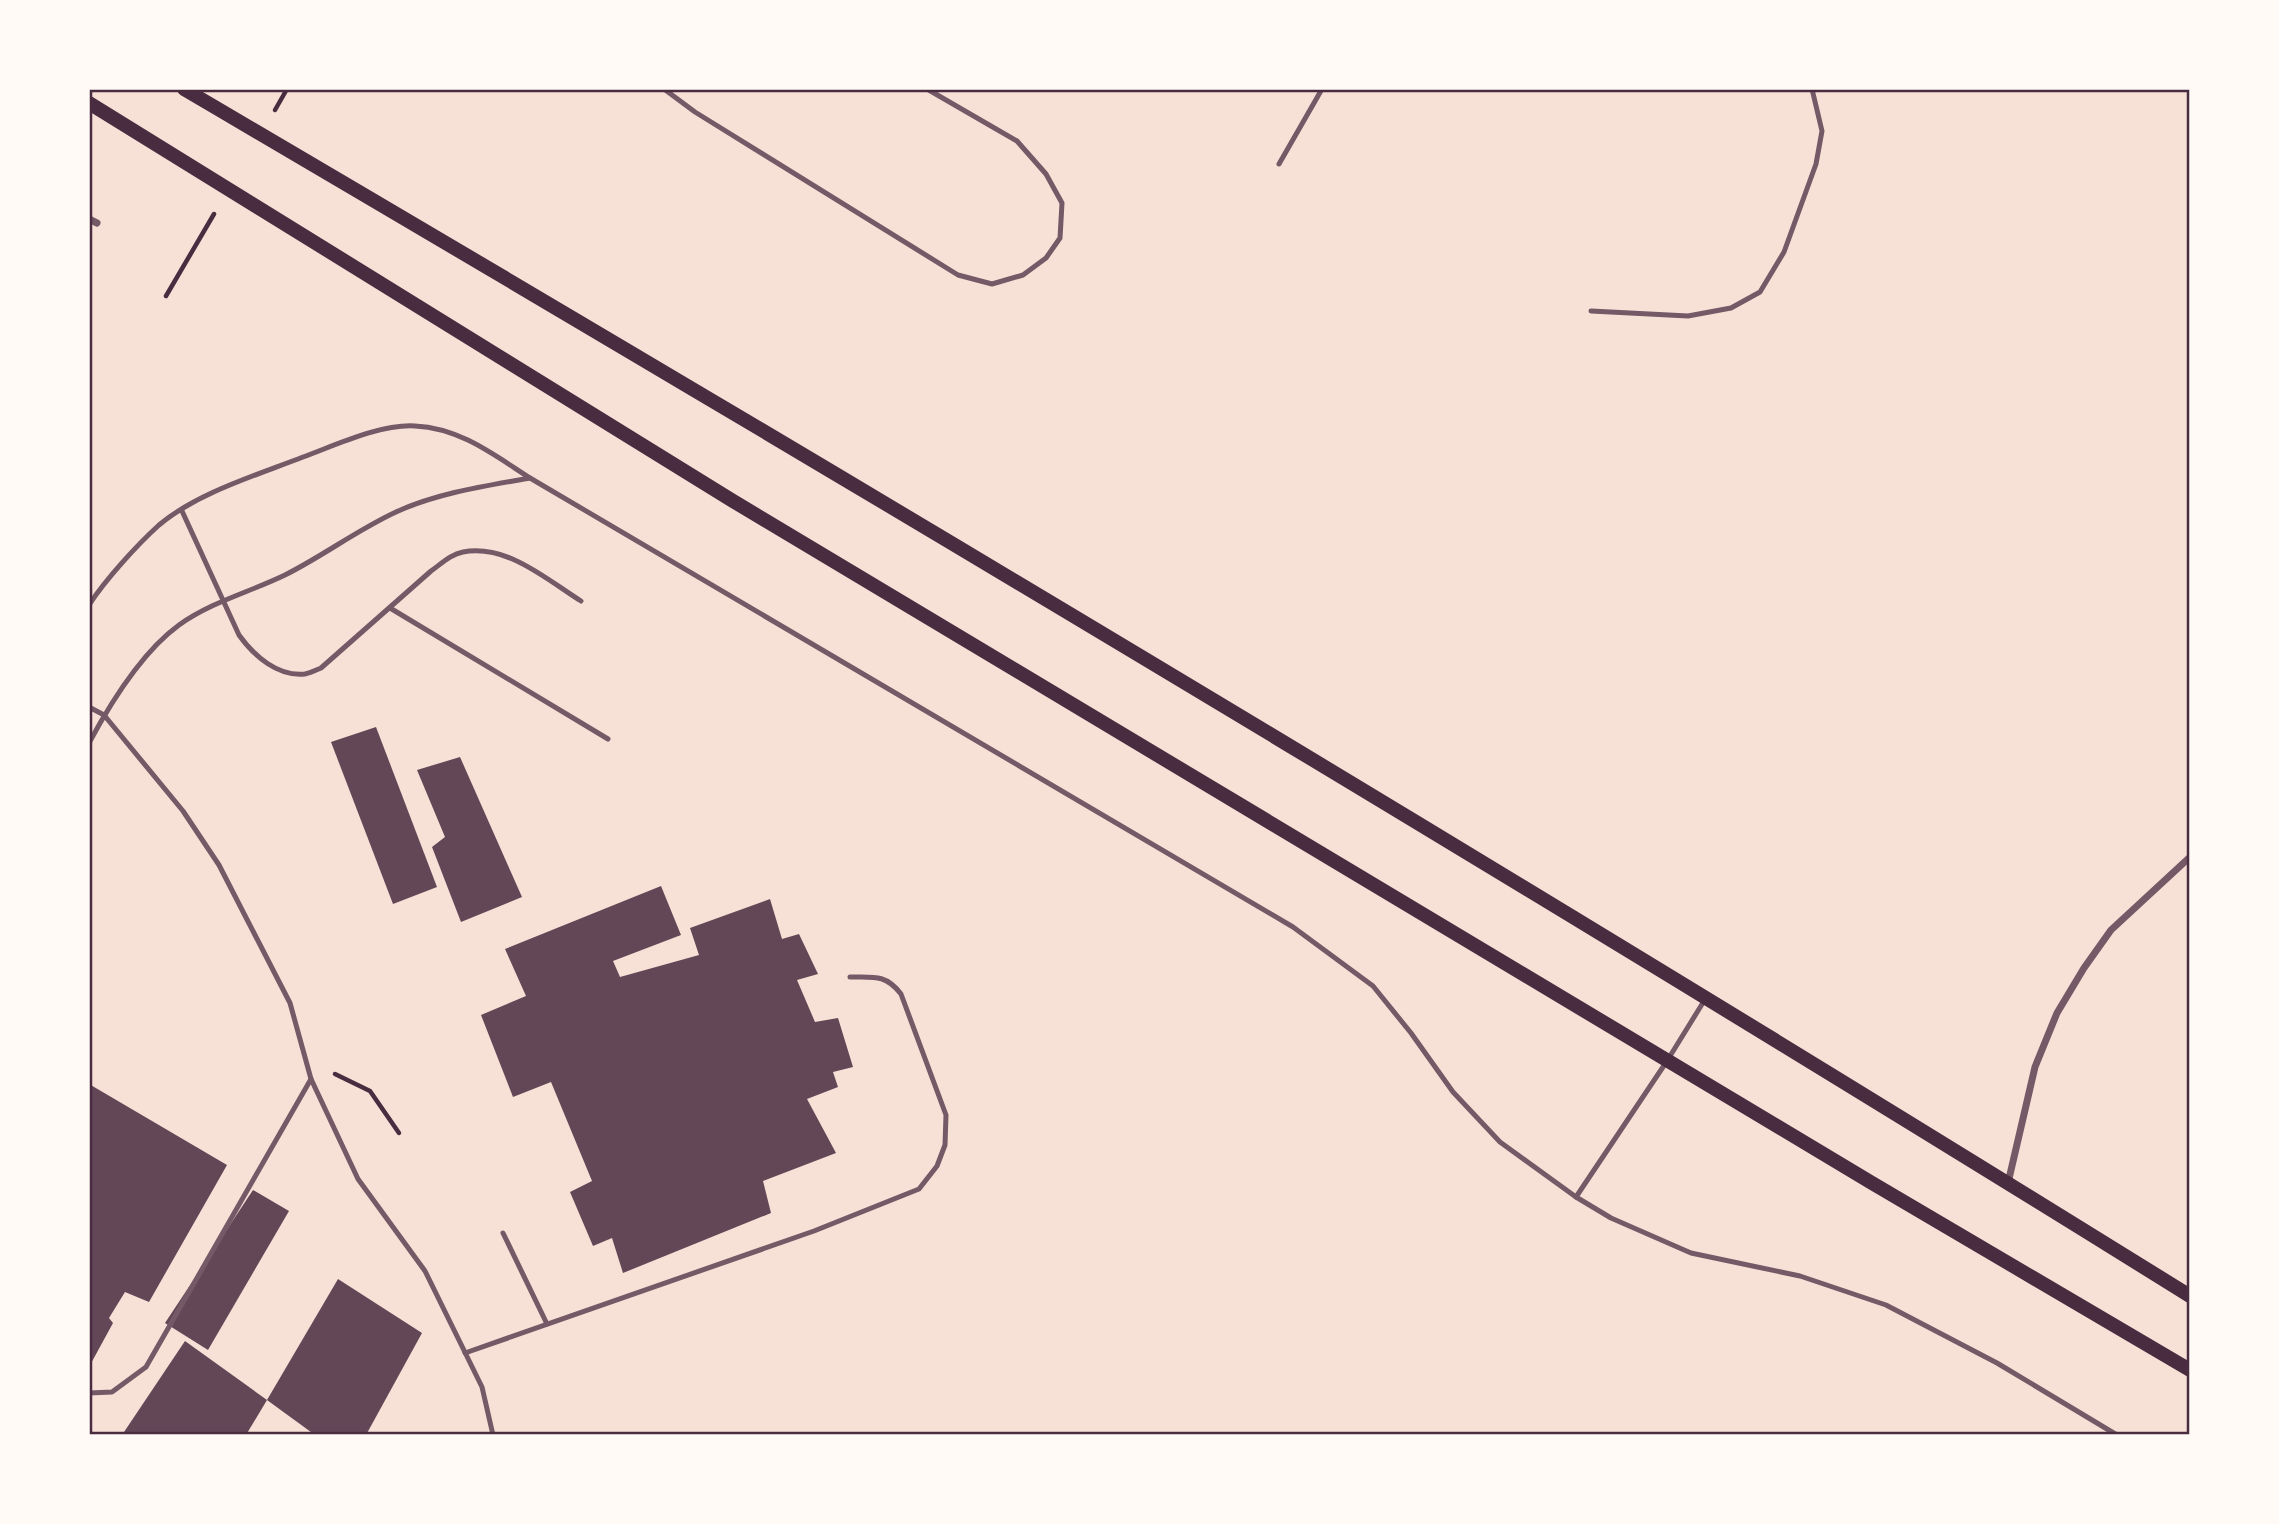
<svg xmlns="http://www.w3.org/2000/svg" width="2279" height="1524" viewBox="0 0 2279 1524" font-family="Signika,sans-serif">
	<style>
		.building { fill: #644757 }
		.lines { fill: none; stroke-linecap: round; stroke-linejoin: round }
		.path { stroke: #4a2c40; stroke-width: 4.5 }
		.service { stroke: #755966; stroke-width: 5 }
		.minor { stroke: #755966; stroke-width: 7 }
		.secondary { stroke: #4a2c40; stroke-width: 14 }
		.neatline { fill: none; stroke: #4a2c40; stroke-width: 2.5 }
	</style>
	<rect width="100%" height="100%" fill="#f7e1d7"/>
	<g class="building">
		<polygon points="376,727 437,887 393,904 331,742"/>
		<polygon points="460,757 522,897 461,922 432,847 445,837 417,770"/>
		<polygon points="661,886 681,935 613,961 620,977 699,955 690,928 770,899 782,939 799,934 818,974 797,980 815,1022 838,1018 853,1067 833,1072 838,1087 807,1099 836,1153 763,1181 771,1213 623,1273 612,1238 593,1246 570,1192 592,1181 551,1082 513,1097 481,1015 526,996 505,949"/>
		<polygon points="89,1084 227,1165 149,1302 125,1292 109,1318 113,1323 89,1367"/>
		<polygon points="253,1190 289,1211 208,1350 165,1323"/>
		<polygon points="338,1279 422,1333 366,1435 315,1435 267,1400"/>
		<polygon points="185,1341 267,1400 246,1435 122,1435"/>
	</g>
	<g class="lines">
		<g class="path">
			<polyline points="275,110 287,89"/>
			<polyline points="166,296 214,214"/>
			<polyline points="335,1074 370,1091 399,1133"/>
		</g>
		<g class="service">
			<polyline points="664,89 695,112 958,275 992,284 1023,275 1046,258 1060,238 1062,203 1046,174 1017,141 927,89"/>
			<polyline points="1279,164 1322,89"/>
			<polyline points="1591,311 1688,316 1731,308 1760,292 1784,252 1816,164 1822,131 1812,89"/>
			<path d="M182,511L239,635C254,656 278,677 305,674C310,673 316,670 321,668L431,571C441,564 451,554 463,552C507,544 546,579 581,601"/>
			<path d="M89,605C105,580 137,545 159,525C197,493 257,475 303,457C336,445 380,424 415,426C460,428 494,455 530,478L1293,927L1373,986L1411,1033L1453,1092L1500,1142L1576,1197L1611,1218L1691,1253L1800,1276L1886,1305L1997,1363L2117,1435"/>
			<polyline points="390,608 608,739"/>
			<polyline points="89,707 104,715 183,811 219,865 290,1003 311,1079 358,1179 425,1271 482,1387 493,1435"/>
			<path d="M89,743C111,702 142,652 179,625C211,602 250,592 285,575C323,556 357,530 396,512C437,493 485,486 530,478"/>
			<polyline points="1576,1197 1667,1061 1704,1001"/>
			<polyline points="503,1233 547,1324"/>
			<path d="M465,1353L814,1231L919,1189L937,1166L945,1145L946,1115L901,994C886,974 873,977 850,977"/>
			<polyline points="89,1393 112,1392 146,1367 311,1079"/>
		</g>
		<g class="minor">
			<polyline points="89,219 97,223"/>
			<polyline points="2008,1183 2035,1067 2057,1013 2084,968 2111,930 2190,857"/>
		</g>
		<g class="secondary">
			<path d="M184,89C857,484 1527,884 2190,1296"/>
			<polyline points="89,103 733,501 1872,1183 2190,1370"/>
		</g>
	</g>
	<rect width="2279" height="1524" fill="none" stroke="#fffaf5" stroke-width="182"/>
	<rect x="91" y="91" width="2097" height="1342" class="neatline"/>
</svg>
